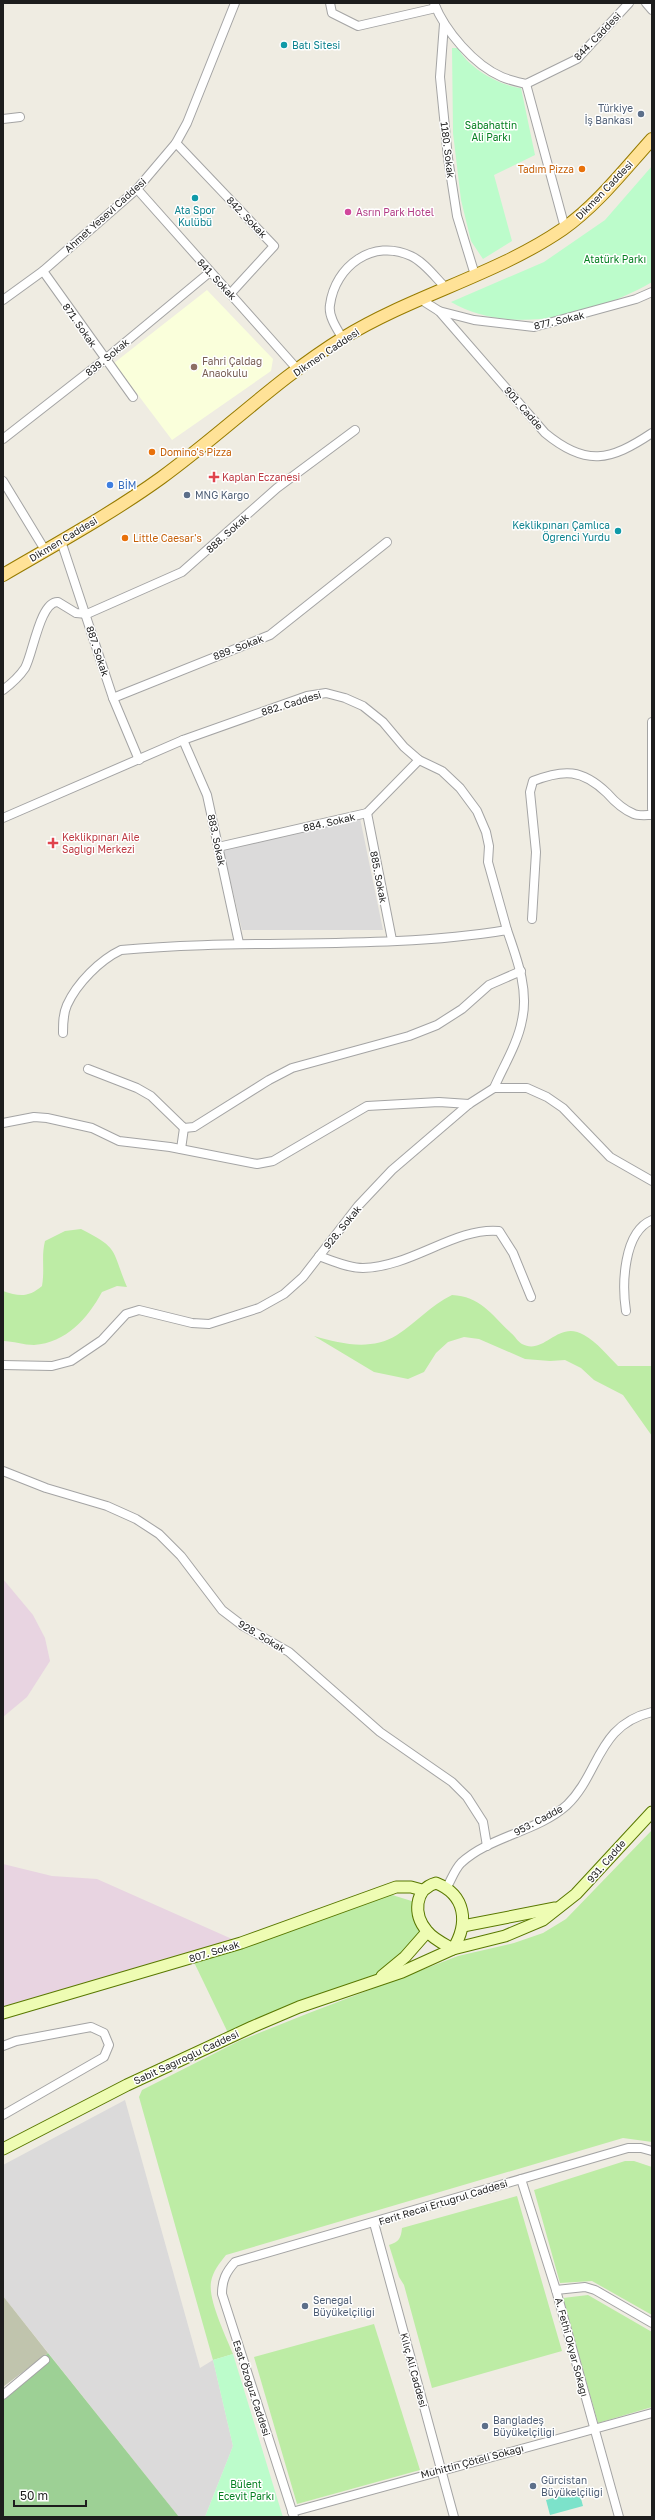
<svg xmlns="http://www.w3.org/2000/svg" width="655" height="2520" viewBox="0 0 655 2520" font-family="'Golos Text',sans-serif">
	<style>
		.residential { fill: #dbdada }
		.industrial { fill: #e8d4e1 }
		.education { fill: #faffdb }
		.construction { fill: #c0c4ad }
		.grass { fill: #bdeca5 }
		.forest { fill: #9dd095 }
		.park { fill: #bcfccb }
		.pitch { fill: #7ce2ca }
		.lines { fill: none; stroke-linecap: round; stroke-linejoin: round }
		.street-casing { stroke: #a4a4a4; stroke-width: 10 }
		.secondary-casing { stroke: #597800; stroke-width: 13 }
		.primary-casing { stroke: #967b00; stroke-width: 14 }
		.street { stroke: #fff; stroke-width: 8 }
		.secondary { stroke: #eefcb3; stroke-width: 11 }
		.primary { stroke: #ffe297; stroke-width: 12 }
		.culture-dot { fill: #0f9aa8; stroke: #fff; stroke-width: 1.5 }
		.service-dot { fill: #5c6f8a; stroke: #fff; stroke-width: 1.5 }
		.food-dot { fill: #e8710a; stroke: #fff; stroke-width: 1.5 }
		.hotel-dot { fill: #d1479c; stroke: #fff; stroke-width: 1.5 }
		.education-dot { fill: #8d6e63; stroke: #fff; stroke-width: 1.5 }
		.health-dot { fill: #e0444e; stroke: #fff; stroke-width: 1.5 }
		.shop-dot { fill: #3f7fe0; stroke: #fff; stroke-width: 1.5 }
		.labels { text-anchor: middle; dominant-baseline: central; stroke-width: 3; stroke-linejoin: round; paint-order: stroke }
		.street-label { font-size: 10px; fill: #1d1d1d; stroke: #fff }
		.culture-label { font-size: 10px; fill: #0d838f; stroke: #fff; text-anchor: start }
		.service-label { font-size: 10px; fill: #4e5e75; stroke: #fff; text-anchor: start }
		.park-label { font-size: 10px; fill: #068022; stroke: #fff }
		.food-label { font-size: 10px; fill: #c56008; stroke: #fff; text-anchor: start }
		.hotel-label { font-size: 10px; fill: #b23c85; stroke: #fff; text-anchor: start }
		.education-label { font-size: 10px; fill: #785e54; stroke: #fff; text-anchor: start }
		.health-label { font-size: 10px; fill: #be3a42; stroke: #fff; text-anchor: start }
		.shop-label { font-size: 10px; fill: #366cbe; stroke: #fff; text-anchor: start }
	</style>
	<rect width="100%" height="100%" fill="#efece2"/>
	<g class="residential">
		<polygon points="360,818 383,930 242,930 223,850"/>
		<polygon points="125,2100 200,2368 213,2360 233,2446 205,2517 179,2517 3,2296 3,2165"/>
	</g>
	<g class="industrial">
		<polygon points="3,1579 33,1615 45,1638 50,1661 27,1697 3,1717"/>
		<polygon points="3,1864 52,1876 97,1879 241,1943 3,2013"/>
	</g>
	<polygon class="education" points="207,290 273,359 271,371 172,440 114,363"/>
	<polygon class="construction" points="3,2296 48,2353 3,2387"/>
	<g class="grass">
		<path d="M81,1229C120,1249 111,1249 127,1287L117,1286L102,1292C88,1318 66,1343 34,1345C24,1345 13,1341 3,1341V1291C20,1297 29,1297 42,1286C45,1269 41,1257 45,1241L65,1231Z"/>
		<path d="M452,1295C480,1296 492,1315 511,1333C515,1336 518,1342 522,1344C544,1356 558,1319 584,1335C597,1342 608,1356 618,1366H652V1436L623,1395L594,1380L581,1368L565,1360L550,1361L525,1359L479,1339L464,1337L448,1342L436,1353L424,1372L408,1379L374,1372L314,1336C342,1344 371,1351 397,1335C417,1322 430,1306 452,1295Z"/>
		<path d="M652,1830V2142L623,2138L226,2255C219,2264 213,2271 211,2282C208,2300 226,2336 233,2354L213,2360L139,2097L142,2090L239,2041L309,2013L458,1956L514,1943L543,1933L566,1919Z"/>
		<polygon points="389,1894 418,1903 427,1932 376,1981 230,2037 192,1958"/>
		<polygon points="625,2161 634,2161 652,2167 652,2315 592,2281 560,2283 534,2190"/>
		<path d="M517,2196L562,2351L432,2388L404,2285L399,2277L389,2245C399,2242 401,2238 402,2228Z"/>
		<polygon points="588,2295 652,2332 652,2407 598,2423 563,2298"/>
		<polygon points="374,2324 420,2470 297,2504 254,2357"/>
	</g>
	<polygon class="forest" points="48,2353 179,2517 3,2517 3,2392"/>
	<g class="park">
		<path d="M452,48H458C468,68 500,86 521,88L535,155L494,175L512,241L483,259L471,241L461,200L453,133Z"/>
		<path d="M652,166V282C595,315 512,337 451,302L544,262L605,220Z"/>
		<polygon points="233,2354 282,2514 283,2517 205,2517 233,2446 213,2360"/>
	</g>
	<polygon class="pitch" points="579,2491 583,2506 550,2515 546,2500"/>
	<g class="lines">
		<defs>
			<g id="street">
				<polyline points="330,3 332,13 358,26 436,8"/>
				<path d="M434,3C445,31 474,65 502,77C509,80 518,82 526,84L577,59L629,3"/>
				<polyline points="646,3 652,10"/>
				<polyline points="444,24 440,77 448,158 457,216 475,275"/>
				<polyline points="526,84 565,228"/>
				<polyline points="3,119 20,117"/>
				<polyline points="176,143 274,246 231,293"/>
				<polyline points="137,189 298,370"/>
				<polyline points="43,271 133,397"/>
				<path d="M420,299L439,311L545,433C586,467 610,461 652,433"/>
				<polyline points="3,300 43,271 137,189 176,143 187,123 235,3"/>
				<polyline points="439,311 474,320 534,327 636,299 652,292"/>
				<path d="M343,339C337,329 328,316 330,305C335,266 373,238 411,256C424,262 435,277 445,287"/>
				<polyline points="3,439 104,360 210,272"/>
				<polyline points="3,481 45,550"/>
				<polyline points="61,541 113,698 139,760"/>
				<path d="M3,690C11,684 19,677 25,668C33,654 40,601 58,602L76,613L87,614L182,572L277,488L355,430"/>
				<polyline points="113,698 270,635 387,542"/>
				<polyline points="652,722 652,809"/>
				<polyline points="183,740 207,795 239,943"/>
				<polyline points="367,813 392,940"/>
				<polyline points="3,818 183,740 307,696 326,693 345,698 363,706 383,722 404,747 419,760 442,771 460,788 477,811 486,832 489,846 488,862 507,930"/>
				<polyline points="218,847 367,813 419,760"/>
				<path d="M532,919L536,852L530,792L533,781C564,769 582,769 607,793C614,801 624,810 634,814C638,816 647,815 652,815"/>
				<path d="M63,1033C63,1023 63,1014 67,1005C77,983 100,960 121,950C248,938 382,951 507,930C517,959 529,990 522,1020C518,1043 503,1067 494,1088"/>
				<polyline points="88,1069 137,1088 151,1096 184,1128 194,1127 269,1080 292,1068 409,1036 437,1025 462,1009 489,985 521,971"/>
				<polyline points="3,1123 34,1117 47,1118 92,1128 119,1141 170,1147 257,1164 273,1161 367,1106 439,1102 469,1104"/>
				<polyline points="181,1149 184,1128"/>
				<path d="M319,1256C333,1261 348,1268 363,1268C412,1267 455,1227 499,1231L513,1253L531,1297"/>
				<path d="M626,1311C622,1285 623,1232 652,1220"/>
				<polyline points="3,1365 52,1366 71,1361 102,1340 126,1314 139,1310 192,1323 209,1324 259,1308 284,1294 303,1277 358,1206 392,1170 469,1104 494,1088 527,1088 547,1097 563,1108 610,1157 652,1181"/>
				<polyline points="3,1471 46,1488 107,1506 136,1519 159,1534 181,1556 222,1610 243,1626 289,1652 380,1732 452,1782 467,1797 483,1822 487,1846"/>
				<path d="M447,1887C451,1880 455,1869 461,1863C490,1836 537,1832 567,1805C600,1773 597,1725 652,1712"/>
				<polyline points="3,2046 16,2041 91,2027 104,2033 109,2045 104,2057 3,2115"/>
				<polyline points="521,2179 556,2290 619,2517"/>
				<polyline points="374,2223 454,2517"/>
				<polyline points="556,2290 585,2287 595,2290 652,2323"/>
				<polyline points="3,2395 45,2360"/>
				<polyline points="292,2512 652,2413"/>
				<path d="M294,2517L222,2294C222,2280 226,2272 235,2262L628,2148H641L652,2151"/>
			</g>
			<g id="secondary">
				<path d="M436,1883C466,1895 469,1923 453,1949C444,1944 433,1939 427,1931C413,1915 414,1889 436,1883Z"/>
				<polyline points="463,1926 555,1908"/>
				<polyline points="382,1976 405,1957 427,1932"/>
				<polyline points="3,2013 241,1943 396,1887 411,1887 422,1890"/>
				<polyline points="3,2149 127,2085 252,2027 299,2007 402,1972 453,1949 505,1936 543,1920 576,1894 652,1812"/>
			</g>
			<path id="primary" d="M3,575C56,544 111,514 161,478C223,433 278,378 343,338C413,295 496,275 563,229C597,205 624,170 652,139"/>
		</defs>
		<use href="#street" class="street-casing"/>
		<use href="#secondary" class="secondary-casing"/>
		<use href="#primary" class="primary-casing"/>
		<use href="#street" class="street"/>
		<use href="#secondary" class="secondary"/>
		<use href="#primary" class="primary"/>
	</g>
	<g class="culture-dot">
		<circle cx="284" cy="45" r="4"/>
		<circle cx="195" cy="198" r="4"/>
		<circle cx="618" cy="531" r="4"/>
	</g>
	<g class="service-dot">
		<circle cx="641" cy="114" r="4"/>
		<circle cx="187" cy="495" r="4"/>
		<circle cx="305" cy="2306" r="4"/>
		<circle cx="485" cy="2426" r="4"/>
		<circle cx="533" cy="2486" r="4"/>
	</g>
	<g class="food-dot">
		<circle cx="582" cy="169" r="4"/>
		<circle cx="152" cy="452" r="4"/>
		<circle cx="125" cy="538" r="4"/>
	</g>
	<circle class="hotel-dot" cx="348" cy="212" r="4"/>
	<circle class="education-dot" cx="194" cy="367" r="4"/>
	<g class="health-dot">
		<path d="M212 471h4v4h4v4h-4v4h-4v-4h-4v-4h4z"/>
		<path d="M51 837h4v4h4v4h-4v4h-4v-4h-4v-4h4z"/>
	</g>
	<circle class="shop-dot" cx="110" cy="485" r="4"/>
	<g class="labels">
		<g class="street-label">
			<text transform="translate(597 36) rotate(-46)">844. Caddesi</text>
			<text transform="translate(448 150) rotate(83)">1180. Sokak</text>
			<text transform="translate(604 190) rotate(-46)">Dikmen Caddesi</text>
			<text transform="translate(105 215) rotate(-42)">Ahmet Yesevi Caddesi</text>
			<text transform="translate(247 217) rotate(46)">842. Sokak</text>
			<text transform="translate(217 279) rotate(47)">841. Sokak</text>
			<text transform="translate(559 320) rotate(-13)">877. Sokak</text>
			<text transform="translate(80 325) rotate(55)">871. Sokak</text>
			<text transform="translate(326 352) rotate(-34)">Dikmen Caddesi</text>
			<text transform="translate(107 357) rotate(-39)">839. Sokak</text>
			<text transform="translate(524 408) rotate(49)">901. Cadde</text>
			<text transform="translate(227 533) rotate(-42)">888. Sokak</text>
			<text transform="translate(63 539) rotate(-31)">Dikmen Caddesi</text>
			<text transform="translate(238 647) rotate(-21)">889. Sokak</text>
			<text transform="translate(98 651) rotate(72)">887. Sokak</text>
			<text transform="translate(291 703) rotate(-17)">882. Caddesi</text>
			<text transform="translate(329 822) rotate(-13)">884. Sokak</text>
			<text transform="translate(217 840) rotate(78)">883. Sokak</text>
			<text transform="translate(379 877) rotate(79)">885. Sokak</text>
			<text transform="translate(342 1227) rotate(-51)">928. Sokak</text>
			<text transform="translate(262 1636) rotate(31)">928. Sokak</text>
			<text transform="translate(538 1820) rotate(-28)">953. Cadde</text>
			<text transform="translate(606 1861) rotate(-49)">931. Cadde</text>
			<text transform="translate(214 1951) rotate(-17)">807. Sokak</text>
			<text transform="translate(186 2057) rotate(-25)">Sabit Sağıroğlu Caddesi</text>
			<text transform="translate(443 2202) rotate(-17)">Ferit Recai Ertuğrul Caddesi</text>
			<text transform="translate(572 2347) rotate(75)">A. Fethi Okyar Sokağı</text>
			<text transform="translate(414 2370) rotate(75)">Kılıç Ali Caddesi</text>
			<text transform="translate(252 2388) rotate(72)">Esat Özoğuz Caddesi</text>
			<text transform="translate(472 2461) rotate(-15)">Muhittin Çöteli Sokağı</text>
		</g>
		<g class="culture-label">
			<text x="292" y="45">Batı Sitesi</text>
			<text x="195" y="210" text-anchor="middle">Ata Spor<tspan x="195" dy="12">Kulübü</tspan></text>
			<text x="610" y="525" text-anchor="end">Keklikpınarı Çamlıca<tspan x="610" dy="12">Öğrenci Yurdu</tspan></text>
		</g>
		<g class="service-label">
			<text x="633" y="108" text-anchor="end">Türkiye<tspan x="633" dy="12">İş Bankası</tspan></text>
			<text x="195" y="495">MNG Kargo</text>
			<text x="313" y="2300">Senegal<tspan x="313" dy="12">Büyükelçiliği</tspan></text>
			<text x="493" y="2420">Bangladeş<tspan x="493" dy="12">Büyükelçiliği</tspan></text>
			<text x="541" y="2480">Gürcistan<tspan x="541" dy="12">Büyükelçiliği</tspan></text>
		</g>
		<g class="park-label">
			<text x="491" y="125">Sabahattin<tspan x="491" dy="12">Ali Parkı</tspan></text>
			<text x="615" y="259">Atatürk Parkı</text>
			<text x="246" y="2484">Bülent<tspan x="246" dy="12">Ecevit Parkı</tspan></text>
		</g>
		<g class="food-label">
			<text x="574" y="169" text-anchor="end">Tadım Pizza</text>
			<text x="160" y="452">Domino's Pizza</text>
			<text x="133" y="538">Little Caesar's</text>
		</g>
		<g class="hotel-label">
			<text x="356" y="212">Asrın Park Hotel</text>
		</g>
		<g class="education-label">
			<text x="202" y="361">Fahri Çaldağ<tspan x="202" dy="12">Anaokulu</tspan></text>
		</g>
		<g class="health-label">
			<text x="222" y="477">Kaplan Eczanesi</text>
			<text x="62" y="837">Keklikpınarı Aile<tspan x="62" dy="12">Sağlığı Merkezi</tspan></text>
		</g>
		<g class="shop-label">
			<text x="118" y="485">BİM</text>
		</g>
	</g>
	<rect width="655" height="2520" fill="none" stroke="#1d1d1d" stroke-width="8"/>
	<path d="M14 2500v6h72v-6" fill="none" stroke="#1d1d1d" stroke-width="2"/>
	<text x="20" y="2500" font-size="12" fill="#1d1d1d" stroke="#ffffff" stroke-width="3" paint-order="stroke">50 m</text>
</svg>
